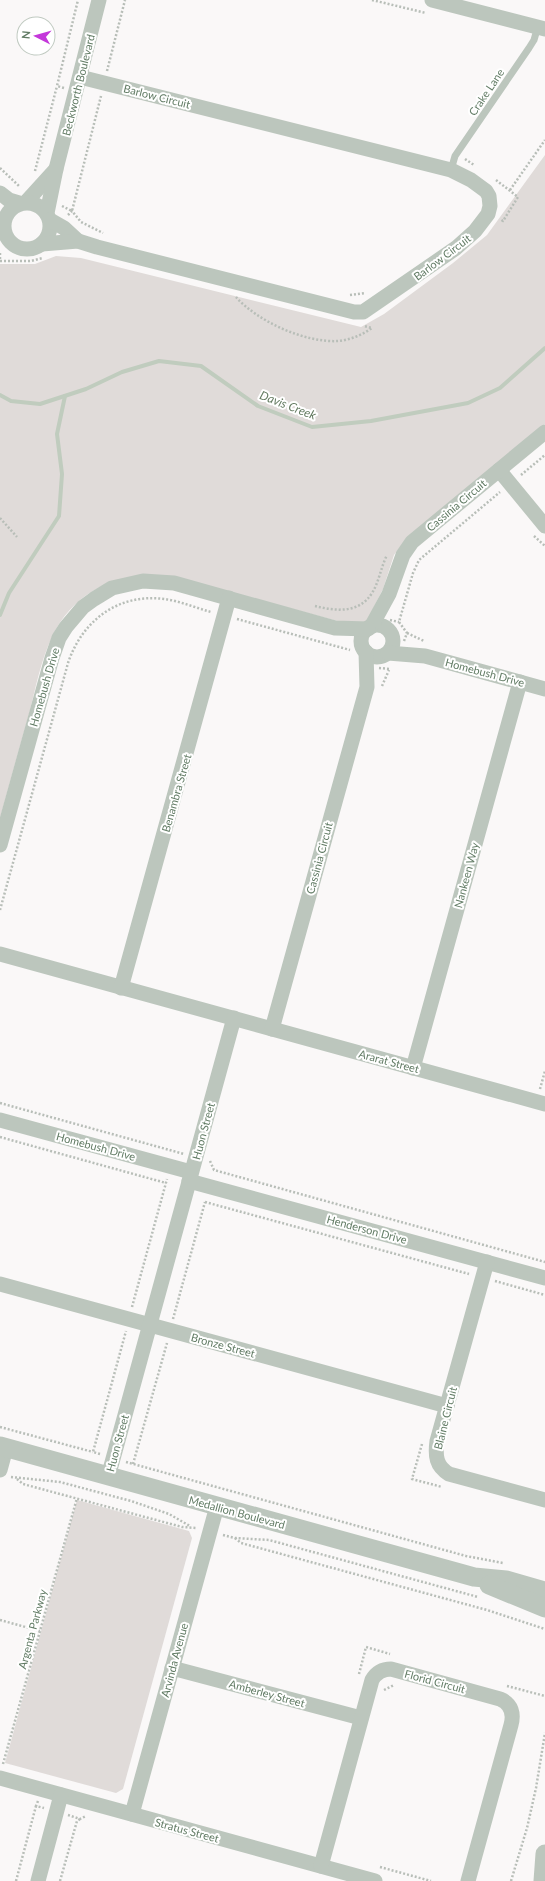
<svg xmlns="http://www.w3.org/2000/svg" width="545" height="1881" viewBox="0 0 545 1881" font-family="Lato,sans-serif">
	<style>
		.green { fill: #e0dbd9 }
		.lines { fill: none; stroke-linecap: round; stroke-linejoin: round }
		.stream { stroke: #c0ccbe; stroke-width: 4 }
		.path { stroke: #b8beb8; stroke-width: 2.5; stroke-dasharray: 2 2; stroke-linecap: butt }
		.service { stroke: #bcc6bd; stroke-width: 7 }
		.minor { stroke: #bcc6bd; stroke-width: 15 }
		.tertiary { stroke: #bcc6bd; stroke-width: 19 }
		.labels { text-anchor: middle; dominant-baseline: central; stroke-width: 4; stroke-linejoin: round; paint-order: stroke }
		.street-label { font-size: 11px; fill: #617b64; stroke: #fff }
		.water-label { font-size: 12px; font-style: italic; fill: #647b61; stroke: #fff }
	</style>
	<rect width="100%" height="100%" fill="#faf8f8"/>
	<g class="green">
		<path d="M545,155V424L407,538L394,555L383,589L367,621L363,623L341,622L175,577C124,569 75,588 52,637C41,660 36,686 30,710C20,746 10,782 0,818V264H35L56,256L81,258L361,327L384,314L453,263L487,235Z"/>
		<polygon points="77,1500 189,1531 192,1538 123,1789 116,1793 5,1763"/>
	</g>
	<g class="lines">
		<g class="stream">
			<polyline points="0,395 11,401 40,404 86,389 122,372 159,361 201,366 258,406 312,427 371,421 468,403 500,388 545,348"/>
			<polyline points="0,615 9,593 59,516 62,474 57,434 65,396"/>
		</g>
		<g class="path">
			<polyline points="372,0 426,13"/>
			<polyline points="107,71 125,0"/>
			<polyline points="64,88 57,86 78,0"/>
			<polyline points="465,159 474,165"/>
			<polyline points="0,168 20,187"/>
			<polyline points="35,171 57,86"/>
			<polyline points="496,180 518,197 503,221 500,219"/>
			<polyline points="510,190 545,140"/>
			<polyline points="62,206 72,211 101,96"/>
			<polyline points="68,215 72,211 81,222 103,233"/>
			<polyline points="0,253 0,260"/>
			<polyline points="0,261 31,261 43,258"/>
			<polyline points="350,295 365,293"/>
			<path d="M236,297C257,321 305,343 338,341C350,340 362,335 372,328L364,326"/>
			<polyline points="521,475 545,455"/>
			<polyline points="0,518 17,537"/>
			<polyline points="534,536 545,546"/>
			<path d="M315,606C335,611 359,614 372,593C379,582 381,567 387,555"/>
			<polyline points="237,619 350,650"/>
			<polyline points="390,620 399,622"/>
			<polyline points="407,633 424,641"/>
			<polyline points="404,641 407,633 399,622 413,573 419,560 500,492"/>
			<polyline points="379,668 390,669"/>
			<polyline points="382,686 389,670"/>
			<path d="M0,910L68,663C82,621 118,593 164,599C180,601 196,608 211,612"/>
			<polyline points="540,1089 545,1071"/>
			<polyline points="0,1103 184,1154"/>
			<polyline points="0,1137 166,1183"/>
			<polyline points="210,1161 214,1170 545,1262"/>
			<polyline points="205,1202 469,1274"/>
			<polyline points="495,1281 545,1295"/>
			<polyline points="132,1307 167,1179"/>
			<polyline points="173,1319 205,1202"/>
			<polyline points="0,1427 93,1452"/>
			<polyline points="422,1444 412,1479 442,1487"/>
			<polyline points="100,1454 93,1452 126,1331"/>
			<polyline points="126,1462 466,1556 503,1563"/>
			<polyline points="133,1464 167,1343"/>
			<polyline points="11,1477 60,1482 131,1501 169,1514 190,1526"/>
			<polyline points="17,1479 23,1484 182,1527 197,1528"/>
			<polyline points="223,1535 235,1538 269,1540 478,1597"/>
			<polyline points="235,1538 241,1543 487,1610 545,1629"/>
			<polyline points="0,1620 40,1631"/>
			<polyline points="359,1674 366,1647 390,1654"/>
			<polyline points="507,1686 545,1696"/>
			<polyline points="384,1690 394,1685"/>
			<polyline points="3,1764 77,1498"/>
			<polyline points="38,1801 36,1806 44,1808"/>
			<polyline points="68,1815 80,1819 86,1816"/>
			<polyline points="380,1867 431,1881"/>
			<polyline points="16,1881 36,1806"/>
			<polyline points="60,1881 77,1821 80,1819"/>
			<polyline points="511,1881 527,1828 536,1788 545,1733"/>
		</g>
		<polyline class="service" points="451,170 455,156 529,48 534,40 538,26"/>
		<g class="minor">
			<polyline points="432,0 545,29"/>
			<polyline points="0,193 9,200 19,203"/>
			<polyline points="26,202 56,169"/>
			<circle cx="27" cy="226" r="23"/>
			<polyline points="47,213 56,169 99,0"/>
			<polyline points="50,220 64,228 78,241"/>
			<polyline points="42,244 78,241 97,247 354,312 363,312 456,248 475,231 488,214 490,206 489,196 486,191 471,180 451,170 80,77"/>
			<polyline points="499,470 545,526"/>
			<circle cx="377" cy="641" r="16"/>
			<polyline points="371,627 389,594 403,555 412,542 545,432"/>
			<polyline points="388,653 425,656 545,689"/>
			<polyline points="0,845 52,658 59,638 66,627 83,607 94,599 112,588 143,581 174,583 335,628 368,629"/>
			<polyline points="0,954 545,1104"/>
			<polyline points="121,988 229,598"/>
			<polyline points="272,1029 367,687 366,652"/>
			<polyline points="413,1068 520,682"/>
			<polyline points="0,1120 191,1172"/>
			<polyline points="189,1181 545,1278"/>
			<path d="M487,1262L437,1441C435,1456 436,1466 449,1474L545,1500"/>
			<polyline points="0,1284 447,1406"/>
			<polyline points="0,1470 6,1448"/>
			<polyline points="108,1477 234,1018"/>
			<polyline points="172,1668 361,1718"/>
			<polyline points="0,1778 375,1881"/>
			<polyline points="132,1814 217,1506"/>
			<path d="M321,1866L372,1680C376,1673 383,1669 391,1669L500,1699C512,1704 514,1714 511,1725L468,1881"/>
			<polyline points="38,1881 61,1795"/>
		</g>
		<g class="tertiary">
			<polyline points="0,1446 456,1572 474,1577 506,1580 545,1591"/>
			<polyline points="489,1585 545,1608"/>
			<polyline points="543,1881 545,1854"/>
		</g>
	</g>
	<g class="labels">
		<g class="street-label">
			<text transform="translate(78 85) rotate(-76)">Beckworth Boulevard</text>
			<text transform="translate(486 92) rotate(-56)">Crake Lane</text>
			<text transform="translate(157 96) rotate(14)">Barlow Circuit</text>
			<text transform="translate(442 257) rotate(-37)">Barlow Circuit</text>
			<text transform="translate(456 505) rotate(-40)">Cassinia Circuit</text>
			<text transform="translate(485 672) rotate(15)">Homebush Drive</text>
			<text transform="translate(44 687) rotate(-74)">Homebush Drive</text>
			<text transform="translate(176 793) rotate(-74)">Benambra Street</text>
			<text transform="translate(319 858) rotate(-75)">Cassinia Circuit</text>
			<text transform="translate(466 875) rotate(-75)">Nankeen Way</text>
			<text transform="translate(389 1061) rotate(15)">Ararat Street</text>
			<text transform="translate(203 1131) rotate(-75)">Huon Street</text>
			<text transform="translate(96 1146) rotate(15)">Homebush Drive</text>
			<text transform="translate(367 1229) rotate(15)">Henderson Drive</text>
			<text transform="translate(223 1345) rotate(15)">Bronze Street</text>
			<text transform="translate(445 1418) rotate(-76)">Blaine Circuit</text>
			<text transform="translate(117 1443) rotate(-75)">Huon Street</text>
			<text transform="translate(237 1512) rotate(15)">Medallion Boulevard</text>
			<text transform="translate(32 1629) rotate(-75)">Argenta Parkway</text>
			<text transform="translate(174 1660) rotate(-75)">Arvinda Avenue</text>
			<text transform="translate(435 1681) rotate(15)">Florid Circuit</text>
			<text transform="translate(267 1693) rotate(15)">Amberley Street</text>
			<text transform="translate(187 1830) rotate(15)">Stratus Street</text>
		</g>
		<g class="water-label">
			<text transform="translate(288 405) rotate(21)">Davis Creek</text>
		</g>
	</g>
	<g transform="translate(36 36) rotate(276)"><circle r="19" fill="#ffffff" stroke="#c0cac1"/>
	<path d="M0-3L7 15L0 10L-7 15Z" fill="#c437da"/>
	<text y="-6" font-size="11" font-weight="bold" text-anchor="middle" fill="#617b64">N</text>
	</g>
</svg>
